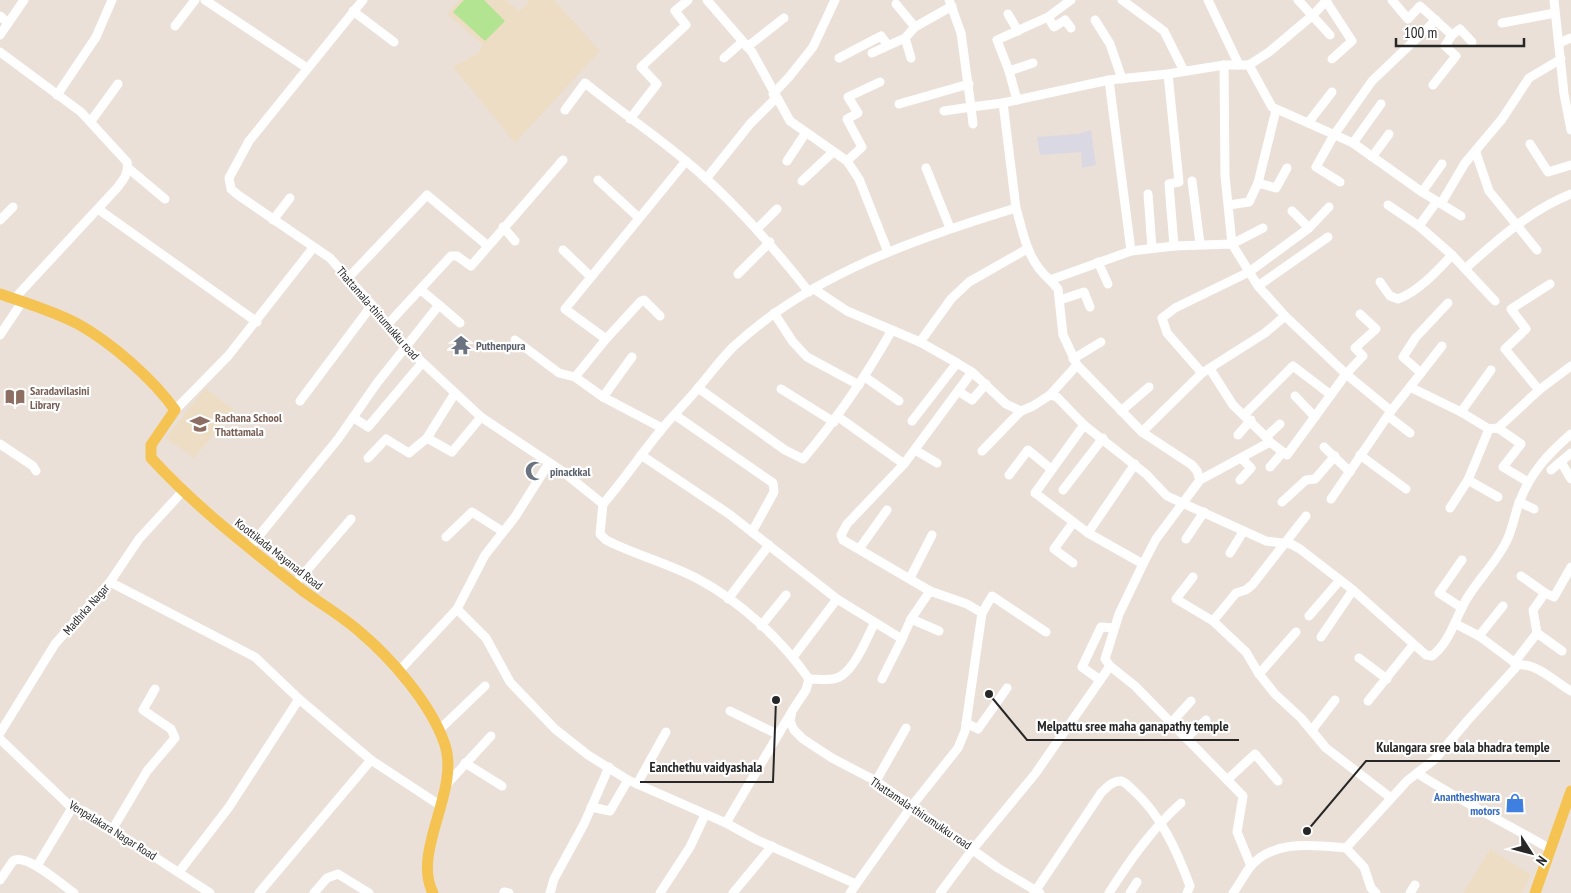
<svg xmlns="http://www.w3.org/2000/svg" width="1571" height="893" viewBox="0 0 1571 893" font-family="'PT Sans Narrow',sans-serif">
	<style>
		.industrial { fill: #dad8e2 }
		.education { fill: #edddc5 }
		.green { fill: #b3e491 }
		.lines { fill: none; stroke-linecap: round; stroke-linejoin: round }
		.minor { stroke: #fff; stroke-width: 9 }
		.major { stroke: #f4c352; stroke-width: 11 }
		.labels { text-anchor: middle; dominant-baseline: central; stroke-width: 4.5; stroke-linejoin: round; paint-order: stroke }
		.street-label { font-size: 12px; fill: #272727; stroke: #fff }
		.worship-label { font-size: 12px; font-weight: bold; fill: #5b616d; stroke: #fff; text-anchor: start }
		.education-label { font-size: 12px; font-weight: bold; fill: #785e54; stroke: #fff; text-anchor: start }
		.shop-label { font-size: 12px; font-weight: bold; fill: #366cbe; stroke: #fff; text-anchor: end }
		.leader { fill: none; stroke: #272727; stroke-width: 2 }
		.callout-dot { fill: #272727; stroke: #fff; stroke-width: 2 }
		.callout-label { font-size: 14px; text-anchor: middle; font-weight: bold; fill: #272727; stroke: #fff; stroke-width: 4.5; stroke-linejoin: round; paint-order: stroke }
	</style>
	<rect width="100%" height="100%" fill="#eae0d7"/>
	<polygon class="industrial" points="1091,130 1096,165 1082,168 1081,152 1040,155 1037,137 1078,134"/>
	<g class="education">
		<polygon points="460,0 505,0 519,11 530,0 554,0 600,51 515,143 453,67 478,53 483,45 447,14"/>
		<polygon points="205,388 234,410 194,458 166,438"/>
		<polygon points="1490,849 1531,875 1522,893 1463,893"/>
	</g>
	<polygon class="green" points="464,0 484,0 505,21 485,41 453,12"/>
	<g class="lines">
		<g class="minor">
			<polyline points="205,0 307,68"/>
			<path d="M363,0L249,141L229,178L231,189L238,195L330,258L372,305L406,347L481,417L562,471L603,504L600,534L606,540C635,555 668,563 698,579C741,602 781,639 809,679L806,690L792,711L790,721L794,730L803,739L832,758L876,781L998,868L1040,893"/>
			<polyline points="707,0 752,52 790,121 847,161 859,179 888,252"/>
			<polyline points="949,0 961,33 971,107 1003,103"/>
			<polyline points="1122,0 1164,31 1184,71"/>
			<polyline points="1208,0 1239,65"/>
			<polyline points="1298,0 1330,35"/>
			<polyline points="1392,0 1408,19 1420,6 1452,35 1445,46 1456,56 1433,85"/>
			<polyline points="1554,0 1564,94 1571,130"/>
			<polyline points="1326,1 1352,41 1332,59"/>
			<polyline points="896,4 915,27"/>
			<polyline points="353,11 394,42"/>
			<polyline points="1008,14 1018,31"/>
			<polyline points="0,16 8,23"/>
			<polyline points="1048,17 1054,27 1065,20 1071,28"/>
			<polyline points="1095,20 1110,44 1122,79"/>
			<polyline points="1502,23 1555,13"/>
			<polyline points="175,26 195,0"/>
			<polyline points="0,35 24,0"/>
			<polyline points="1452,35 1460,29 1472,42"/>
			<polyline points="905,38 911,58"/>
			<polyline points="1559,43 1571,38"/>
			<polyline points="747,47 784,18"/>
			<path d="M0,52L81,112L127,162C129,173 124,179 117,188L14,299"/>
			<polyline points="872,53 905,38 915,27 952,6"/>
			<polyline points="724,58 741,43"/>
			<polyline points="839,58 881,36 887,44"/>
			<polyline points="1224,65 1225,176 1232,244 1263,228"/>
			<polyline points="1249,65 1272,107 1353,143 1422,192 1461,216"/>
			<polyline points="1009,71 1033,63"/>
			<polyline points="1168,74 1179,182 1169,184 1174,246"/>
			<polyline points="1109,80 1131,251"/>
			<polyline points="773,94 789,77 813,47 835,0"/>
			<polyline points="57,95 96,37 112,0"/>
			<polyline points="1017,100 1009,71 997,40 1048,17 1071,0"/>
			<polyline points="899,104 969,84"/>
			<path d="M565,110L585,83C618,110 654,134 687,162C733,200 772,245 809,292"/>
			<polyline points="944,111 971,107 973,124"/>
			<polyline points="630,119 657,84 641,67 686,25 675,11 688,0"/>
			<polyline points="91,121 118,84"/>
			<polyline points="1308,123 1332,92"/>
			<polyline points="1353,143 1381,104"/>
			<polyline points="1530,144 1548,172 1571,165"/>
			<polyline points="1476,153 1489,191 1537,250"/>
			<polyline points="1372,157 1389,134"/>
			<polyline points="787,161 805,134"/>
			<polyline points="847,161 862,147 847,119 858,113 848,97 880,82"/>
			<polyline points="128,168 165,199"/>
			<polyline points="926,168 950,228"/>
			<polyline points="706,179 750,124 776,98"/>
			<polyline points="598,180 638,217"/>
			<polyline points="802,181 833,152"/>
			<polyline points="1192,181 1200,244"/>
			<polyline points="1340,182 1316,167 1334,135 1372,81 1436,20"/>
			<polyline points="1258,183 1276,110"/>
			<polyline points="1422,192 1442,164"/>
			<polyline points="1148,194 1152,248"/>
			<polyline points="1442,202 1465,163 1502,119 1529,78 1561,59"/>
			<polyline points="1229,205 1249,202 1258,183 1276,188 1287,168"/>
			<polyline points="1388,205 1419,226"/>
			<polyline points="1016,208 1003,103 1109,80 1168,74 1224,65 1249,65 1269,52 1313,15 1327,0"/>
			<polyline points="98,209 257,322"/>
			<polyline points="0,220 13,207"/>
			<polyline points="273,220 290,198"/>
			<polyline points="503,227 515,241"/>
			<polyline points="1309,228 1329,207"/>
			<polyline points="757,229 777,209"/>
			<polyline points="563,250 591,277"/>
			<polyline points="1452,255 1495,301"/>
			<polyline points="1098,262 1108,284"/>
			<path d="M1466,268C1498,239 1531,210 1571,194"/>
			<polyline points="738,274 770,242"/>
			<polyline points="348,278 427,195 488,246"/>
			<polyline points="1050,280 1058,289 1063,335 1077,365 1142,432 1192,465 1197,471 1200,480"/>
			<path d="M1380,282L1390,296L1398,299C1418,292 1438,270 1452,255L1419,226L1437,201"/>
			<polyline points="1258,286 1328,237"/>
			<path d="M814,289L847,311L920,342L957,363L972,372L1006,404L1021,411L1033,406L1050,395L1057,397L1084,425L1146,474L1167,496L1266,541L1291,544L1300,549L1353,590L1426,655L1432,656C1450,642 1455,619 1466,600C1478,579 1497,562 1507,540C1512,530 1515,514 1519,503C1530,473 1548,454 1571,434"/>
			<polyline points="421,290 439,305"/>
			<polyline points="1060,300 1084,292 1090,307"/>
			<polyline points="774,313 793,342 807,357 859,385"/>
			<polyline points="388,324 451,256 457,256 471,266 563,160"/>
			<polyline points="0,335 22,302"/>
			<polyline points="606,339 641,301 644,300 660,316"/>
			<polyline points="515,340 559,373 575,377 603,397 662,428"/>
			<polyline points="920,342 951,299 969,282 1027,249"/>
			<polyline points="1073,359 1101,342"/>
			<polyline points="1210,369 1233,405 1266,437"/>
			<polyline points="1202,373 1167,333 1162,318 1175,308 1249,272 1309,228 1292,211"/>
			<polyline points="1421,373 1403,357 1416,337 1448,303"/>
			<polyline points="575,377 606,339 565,309 686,161"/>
			<polyline points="865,377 899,401"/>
			<polyline points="1410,387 1442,346"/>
			<path d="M698,388L785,450L803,459C837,419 866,376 892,330"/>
			<polyline points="781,389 834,422"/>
			<polyline points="1539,390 1505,349 1526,329 1511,309 1550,284"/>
			<polyline points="958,391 972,400 986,384"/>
			<polyline points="1050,395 1077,365"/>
			<polyline points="1295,396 1315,417"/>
			<polyline points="603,397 632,357"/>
			<polyline points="300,401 372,305"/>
			<polyline points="175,410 228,356 313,248"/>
			<polyline points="1121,411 1149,387"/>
			<polyline points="1461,412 1491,370"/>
			<polyline points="675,415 773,483 774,492 752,532"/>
			<polyline points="1244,415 1293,366 1331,395"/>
			<polyline points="837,416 904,464"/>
			<polyline points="1388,416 1410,433"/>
			<polyline points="354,418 368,427 422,363"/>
			<polyline points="912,421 957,363"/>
			<polyline points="1084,425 1035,493 1088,533 1143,564"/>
			<polyline points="1498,428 1521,444 1503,467 1528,482"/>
			<polyline points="1142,432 1202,373 1265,333 1285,316"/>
			<polyline points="1238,435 1251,420"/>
			<polyline points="427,438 455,393"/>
			<polyline points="1270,442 1287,455 1346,374 1363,356 1355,348 1376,329 1360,314"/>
			<polyline points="0,444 33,466 36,471"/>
			<polyline points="1324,447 1350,472"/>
			<polyline points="915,450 937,463"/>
			<polyline points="982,451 1021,411"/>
			<polyline points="641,455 729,514 837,599 902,639 882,679"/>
			<polyline points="1360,455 1406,489"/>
			<polyline points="368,458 386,439 409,453 427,438 452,452 481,417"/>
			<polyline points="1561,462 1571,479"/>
			<polyline points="1270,467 1282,453"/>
			<polyline points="1551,470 1571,453"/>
			<polyline points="1009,475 1028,450 1051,469"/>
			<polyline points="1240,480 1251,468 1242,459"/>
			<polyline points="1468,480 1498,497"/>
			<polyline points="1063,490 1103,438"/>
			<polyline points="1331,499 1391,411"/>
			<polyline points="1282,502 1306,480 1315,479 1335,456"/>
			<polyline points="1519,502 1534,509"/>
			<path d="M603,504C624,480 641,454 661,430C673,415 687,402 699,387C710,374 721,359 733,347C810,275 917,238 1016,208C1024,235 1027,261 1050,280L1131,251L1174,246L1232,244L1258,286L1285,316L1346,374L1391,411L1410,387L1461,412L1489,429L1498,428L1539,390L1571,366"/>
			<polyline points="1450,508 1468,480 1489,429"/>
			<polyline points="1306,516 1253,584 1246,590 1236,593 1213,621 1246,652 1259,674 1275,694 1301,718 1326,748 1391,798"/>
			<polyline points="1088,533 1135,464"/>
			<polyline points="446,537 472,512 502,531"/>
			<polyline points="1186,539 1204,512"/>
			<polyline points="249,548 338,439 377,383 439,305 460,323"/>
			<polyline points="859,549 887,510"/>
			<polyline points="1230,553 1243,532"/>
			<polyline points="1462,560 1439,593 1462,608"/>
			<polyline points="1073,563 1054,549 1073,523"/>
			<polyline points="1193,577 1176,599 1213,621"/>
			<polyline points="910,578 932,535"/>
			<polyline points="110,582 255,657 299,699 371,760 441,806"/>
			<polyline points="295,584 351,519"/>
			<polyline points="1545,593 1554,597 1571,567"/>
			<polyline points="728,599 769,545"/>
			<polyline points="457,609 486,638 510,682 555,729 588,755 628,780 726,823 757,840 856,884"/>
			<polyline points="982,613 992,596 1046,632"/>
			<polyline points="1309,616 1340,580"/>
			<polyline points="911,619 939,631"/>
			<polyline points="1456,624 1479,636 1518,665"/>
			<polyline points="761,626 786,595"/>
			<polyline points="1537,633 1562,651"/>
			<polyline points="1479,636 1503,606"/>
			<polyline points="1321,637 1353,590"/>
			<polyline points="902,639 911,619 930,591"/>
			<polyline points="793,657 837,599"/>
			<polyline points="1359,658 1387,679"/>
			<polyline points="1514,663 1537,633 1533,610 1545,593 1521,576"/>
			<polyline points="400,670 457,609 485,555 515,517 549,463"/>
			<polyline points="1259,674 1296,632"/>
			<path d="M809,679C817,679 825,680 833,679C852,677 866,640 874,624"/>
			<polyline points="1100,680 1082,667 1101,627 1114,628"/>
			<polyline points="1368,701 1413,645"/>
			<polyline points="730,711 777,734"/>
			<polyline points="966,723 978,729 1007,688"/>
			<polyline points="1171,723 1191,701"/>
			<polyline points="439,730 485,686"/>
			<polyline points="1312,730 1335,700"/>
			<polyline points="0,733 55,644 110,582 139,539 182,492"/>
			<polyline points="1186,738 1206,720"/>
			<polyline points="0,739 72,808 84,811 210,893"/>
			<polyline points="465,763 502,786"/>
			<path d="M1417,773C1460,801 1506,823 1550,849"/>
			<polyline points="1227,780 1255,754 1278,781"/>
			<polyline points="876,781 906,728"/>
			<polyline points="637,784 666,732"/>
			<polyline points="446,785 491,736"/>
			<polyline points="591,807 610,811 628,780"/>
			<polyline points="726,823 791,713"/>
			<polyline points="112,830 147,771 175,738 171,729 143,710 155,689"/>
			<polyline points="1346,848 1364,867 1371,888 1376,893"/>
			<polyline points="37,866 72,808"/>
			<polyline points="1251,866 1237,832 1243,796 1135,686 1110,666 1105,659 1119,614 1143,564 1156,539 1200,480 1270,442 1266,437 1280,424"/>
			<polyline points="179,872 229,807 299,699"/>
			<path d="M0,880L13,861C26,852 62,885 74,893"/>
			<polyline points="504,892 509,893"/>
			<polyline points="259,893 371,760"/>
			<polyline points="314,893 327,878 338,874 369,893"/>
			<polyline points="550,893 554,879 584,824 609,767"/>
			<polyline points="660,893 690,847 705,815"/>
			<polyline points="733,893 772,846"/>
			<polyline points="850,893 911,807 958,748 965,731 982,613 967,604 930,591 843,540 841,535 847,524 904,464 972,372"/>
			<polyline points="940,893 973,849 1035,774 1110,666"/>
			<path d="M1034,893L1101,793C1107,787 1112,781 1121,781C1126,782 1129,787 1133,790C1161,815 1177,851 1190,886L1187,893"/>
			<path d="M1109,893C1130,860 1152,829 1181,803"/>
			<polyline points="1130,893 1137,882"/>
			<path d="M1233,893C1239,885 1244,875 1250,867C1274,839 1313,845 1346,848L1407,781L1435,759L1468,720L1518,665C1537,663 1555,682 1571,691"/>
			<polyline points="1410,893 1415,885"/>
		</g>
		<g class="major">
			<path d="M0,294C24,302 56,312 78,324C112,343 153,379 175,410L151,445V458C198,509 248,547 302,590C321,604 342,616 360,632C391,658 430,703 444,742C462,789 411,851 433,893"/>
			<polyline points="1535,893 1571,791"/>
		</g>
	</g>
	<defs>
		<symbol id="temple-bare" viewBox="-9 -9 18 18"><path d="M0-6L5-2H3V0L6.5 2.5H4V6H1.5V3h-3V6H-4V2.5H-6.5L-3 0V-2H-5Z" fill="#6b7280" stroke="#fff" stroke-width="2.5" paint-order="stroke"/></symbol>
		<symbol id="library-bare" viewBox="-9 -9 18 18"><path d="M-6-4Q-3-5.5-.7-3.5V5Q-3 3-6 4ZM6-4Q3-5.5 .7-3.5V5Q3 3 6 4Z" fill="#8d6e63" stroke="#fff" stroke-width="2.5" paint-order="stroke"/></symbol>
		<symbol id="school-bare" viewBox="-9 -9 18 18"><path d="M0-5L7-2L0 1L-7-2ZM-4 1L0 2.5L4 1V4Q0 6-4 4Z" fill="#8d6e63" stroke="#fff" stroke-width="2.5" paint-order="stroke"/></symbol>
		<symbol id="mosque-bare" viewBox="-9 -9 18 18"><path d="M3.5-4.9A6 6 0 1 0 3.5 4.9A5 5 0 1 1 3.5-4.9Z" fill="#6b7280" stroke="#fff" stroke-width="2.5" paint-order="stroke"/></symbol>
		<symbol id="shop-bare" viewBox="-9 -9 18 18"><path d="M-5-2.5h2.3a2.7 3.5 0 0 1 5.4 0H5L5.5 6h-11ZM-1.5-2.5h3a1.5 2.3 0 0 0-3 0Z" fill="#3f7fe0" stroke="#fff" stroke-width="2.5" paint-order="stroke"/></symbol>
	</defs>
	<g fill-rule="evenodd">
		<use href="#temple-bare" x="447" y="331" width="28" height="28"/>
		<use href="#library-bare" x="1" y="383" width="28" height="28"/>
		<use href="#school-bare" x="186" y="410" width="28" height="28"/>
		<use href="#mosque-bare" x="521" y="457" width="28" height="28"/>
		<use href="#shop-bare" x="1501" y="789" width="28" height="28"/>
	</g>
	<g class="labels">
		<g class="street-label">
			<text transform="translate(378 313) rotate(49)">Thattamala-thirumukku road</text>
			<text transform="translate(279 554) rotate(38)">Koottikada Mayanad Road</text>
			<text transform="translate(86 609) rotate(-49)">Madhrka Nagar</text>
			<text transform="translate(921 813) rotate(34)">Thattamala-thirumukku road</text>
			<text transform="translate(113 830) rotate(32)">Venpalakara Nagar Road</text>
		</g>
		<g class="worship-label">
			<text x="476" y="345">Puthenpura</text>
			<text x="550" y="471">pinackkal</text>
		</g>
		<g class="education-label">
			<text x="30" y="390">Saradavilasini<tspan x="30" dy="14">Library</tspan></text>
			<text x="215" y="417">Rachana School<tspan x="215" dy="14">Thattamala</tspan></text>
		</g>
		<g class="shop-label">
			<text x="1500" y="796">Anantheshwara<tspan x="1500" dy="14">motors</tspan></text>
		</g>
	</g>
	<path class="leader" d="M989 694L1027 740H1239M1307 831L1366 761H1560M776 700L773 782H640"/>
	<g class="callout-dot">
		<circle cx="989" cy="694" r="5"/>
		<circle cx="1307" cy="831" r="5"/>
		<circle cx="776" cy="700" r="5"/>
	</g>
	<g class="callout-label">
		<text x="1133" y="731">Melpattu sree maha ganapathy temple</text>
		<text x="1463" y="752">Kulangara sree bala bhadra temple</text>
		<text x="706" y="772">Eanchethu vaidyashala</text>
	</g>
	<g transform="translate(1531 853) rotate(126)" stroke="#ffffff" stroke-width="4" paint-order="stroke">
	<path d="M0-4L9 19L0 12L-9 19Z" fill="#272727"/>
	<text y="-8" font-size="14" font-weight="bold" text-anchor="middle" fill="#272727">N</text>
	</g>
	<path d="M1396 38v8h128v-8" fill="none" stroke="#272727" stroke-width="2.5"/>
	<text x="1404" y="38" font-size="15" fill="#272727" stroke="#ffffff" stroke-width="4" paint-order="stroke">100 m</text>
</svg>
